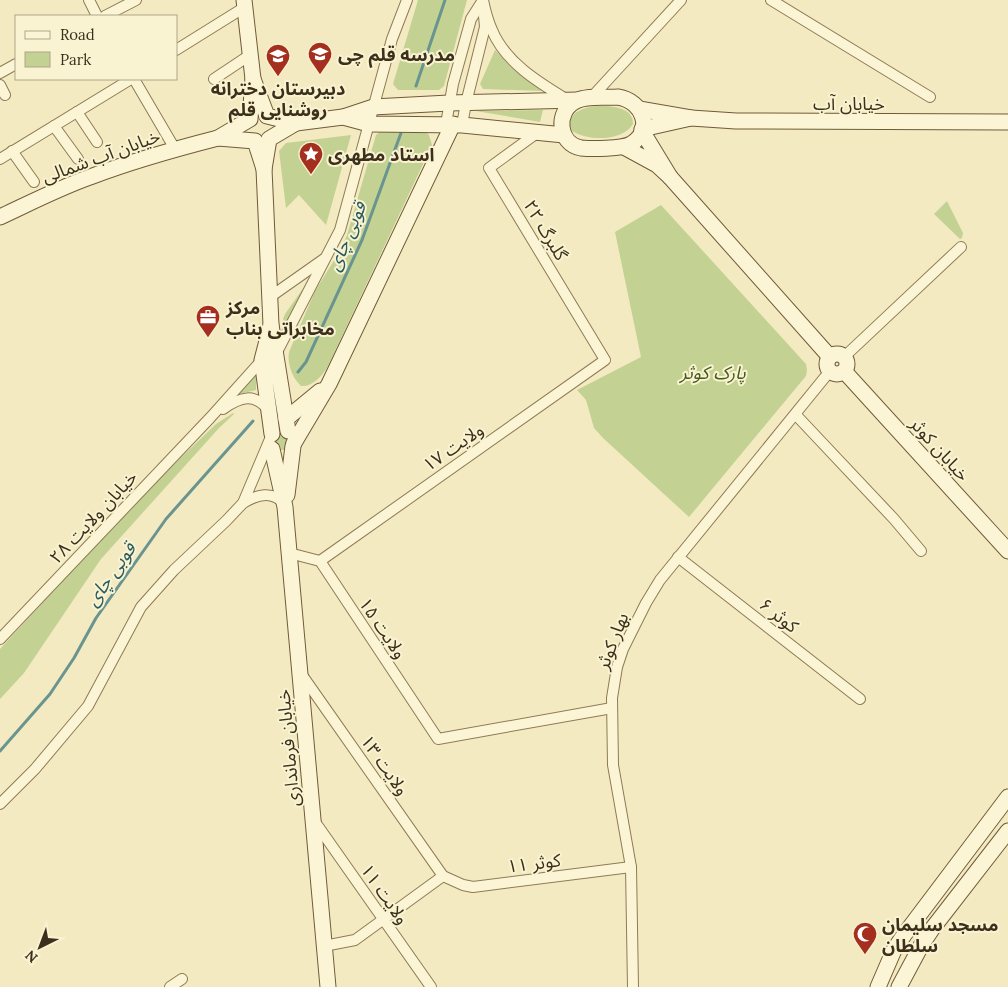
<svg xmlns="http://www.w3.org/2000/svg" width="1008" height="987" viewBox="0 0 1008 987" font-family="Lora,'Noto Sans Arabic',serif">
	<style>
		.green { fill: #c3d293 }
		.lines { fill: none; stroke-linecap: round; stroke-linejoin: round }
		.stream { stroke: #69948f; stroke-width: 3 }
		.minor-casing { stroke: #8e7b56; stroke-width: 12 }
		.secondary-casing { stroke: #705b39; stroke-width: 17 }
		.minor { stroke: #fcf5d5; stroke-width: 10 }
		.secondary { stroke: #fcf5d5; stroke-width: 15 }
		.labels { text-anchor: middle; dominant-baseline: central; stroke-width: 4; stroke-linejoin: round; paint-order: stroke }
		.poi-label { font-size: 18px; font-weight: bold; fill: #3c301c; stroke: #f9f3d1; text-anchor: start }
		.street-label { font-size: 18px; fill: #3c301c; stroke: #f9f3d1 }
		.park-label { font-size: 18px; font-style: italic; fill: #455b20; stroke: #f9f3d1 }
		.water-label { font-size: 19px; font-style: italic; fill: #2a5b5e; stroke: #f9f3d1 }
	</style>
	<rect width="100%" height="100%" fill="#f3eac1"/>
	<g class="green">
		<polygon points="418,0 467,0 444,86 439,90 398,90 393,84"/>
		<polygon points="495,50 524,78 544,91 483,89 480,84"/>
		<path d="M597,106C610,106 633,106 633,124C622,142 588,141 572,131L569,123C572,111 585,107 597,106Z"/>
		<polygon points="543,110 540,122 476,111"/>
		<path d="M382,130L425,131L429,135L432,145L327,368C321,377 312,387 301,386C292,378 287,363 289,352L315,291L338,254L347,235L376,135Z"/>
		<polygon points="351,135 326,225 299,195 286,208 279,151 286,143"/>
		<polygon points="947,201 963,233 962,238 960,239 934,214"/>
		<polygon points="661,205 806,364 807,370 806,376 689,517 603,438 594,428 586,400 577,390 641,357 615,232"/>
		<polygon points="307,283 285,326 283,319 285,314"/>
		<polygon points="256,375 256,390 235,395"/>
		<polygon points="233,413 234,414 219,428 101,559 24,673 0,699 0,649 145,492 216,424"/>
		<polygon points="281,432 289,436 287,450 278,450 273,439 277,433"/>
	</g>
	<g class="lines">
		<g class="stream">
			<polyline points="416,86 445,0"/>
			<polyline points="298,372 306,362 362,240 401,133"/>
			<polyline points="0,751 50,694 74,658 96,618 166,519 253,421"/>
		</g>
		<defs>
			<g id="minor">
				<polyline points="89,0 97,16"/>
				<path d="M483,0C485,10 488,21 492,30C505,62 538,82 566,99"/>
				<polyline points="771,0 930,97"/>
				<polyline points="105,16 136,0"/>
				<polyline points="176,50 245,7"/>
				<polyline points="0,73 16,64"/>
				<polyline points="134,79 175,149"/>
				<polyline points="214,79 250,55"/>
				<polyline points="0,85 5,95"/>
				<polyline points="591,98 681,0"/>
				<polyline points="77,112 97,142"/>
				<polyline points="446,124 453,84 471,19 483,0"/>
				<polyline points="462,125 466,103 485,27 484,16"/>
				<polyline points="54,126 78,159"/>
				<polyline points="12,151 34,182"/>
				<polyline points="0,159 131,79"/>
				<polyline points="270,297 324,259"/>
				<polyline points="276,354 340,230 392,39 407,0"/>
				<polyline points="844,357 961,247"/>
				<path d="M223,409C240,397 255,392 269,411"/>
				<polyline points="796,415 894,519 921,551"/>
				<path d="M243,503C256,495 273,490 284,504"/>
				<polyline points="289,553 320,561 438,739 612,708"/>
				<polyline points="678,557 860,699"/>
				<polyline points="320,561 605,360 489,168 537,133"/>
				<polyline points="0,639 210,418 262,360"/>
				<polyline points="302,675 443,876 463,885 473,887 631,867"/>
				<polyline points="0,804 35,769 88,706 141,607 174,570 226,521 243,503 270,439"/>
				<polyline points="315,822 431,987"/>
				<polyline points="324,946 355,940 443,876"/>
				<polyline points="170,987 182,979"/>
				<polyline points="633,987 631,867 613,765 612,698 617,667 623,649 646,603 660,580 830,371"/>
			</g>
			<g id="secondary">
				<polyline points="244,0 253,79"/>
				<polygon points="253,79 267,116 296,123 269,139 264,169 255,141 218,138 250,119"/>
				<path d="M618,97C643,101 654,130 631,144C622,149 591,149 581,148C558,144 555,111 576,101C587,95 605,98 618,97Z"/>
				<polyline points="639,109 691,118 642,129"/>
				<polyline points="691,118 736,121 1008,122"/>
				<polyline points="296,123 343,117"/>
				<polyline points="564,135 462,125 369,124 343,117 373,107 449,103 578,100"/>
				<polyline points="624,147 657,165 670,177 642,131"/>
				<polyline points="264,169 271,325"/>
				<polyline points="670,177 830,357"/>
				<path d="M0,217C30,203 59,188 90,177C132,161 175,149 218,138"/>
				<circle cx="837" cy="364" r="10"/>
				<polyline points="844,371 1008,551"/>
				<polyline points="286,419 320,391"/>
				<polyline points="272,434 262,360 271,325 288,431"/>
				<polyline points="294,443 329,384 453,124"/>
				<polyline points="272,449 285,507 328,987"/>
				<polyline points="287,495 293,446"/>
				<polyline points="878,987 894,950 904,935 1008,797"/>
				<polyline points="899,987 922,944 932,929 1008,831"/>
			</g>
		</defs>
		<use href="#minor" class="minor-casing"/>
		<use href="#secondary" class="secondary-casing"/>
		<use href="#minor" class="minor"/>
		<use href="#secondary" class="secondary"/>
	</g>
	<defs>
		<symbol id="school-pin" viewBox="-11 -11 22 30"><path d="M0 17L-7.5 6A9.5 9.5 0 1 1 7.5 6Z" fill="#a42f1f" stroke="#f9f3d1"/><path d="M0-5L7-2L0 1L-7-2ZM-4 1L0 2.5L4 1V4Q0 6-4 4Z" fill="#fff"/></symbol>
		<symbol id="sight-pin" viewBox="-11 -11 22 30"><path d="M0 17L-7.5 6A9.5 9.5 0 1 1 7.5 6Z" fill="#a42f1f" stroke="#f9f3d1"/><path d="M0-6L1.8-2.2L6-1.7L2.9 1.2L3.7 5.4L0 3.3L-3.7 5.4L-2.9 1.2L-6-1.7L-1.8-2.2Z" fill="#fff"/></symbol>
		<symbol id="office-pin" viewBox="-11 -11 22 30"><path d="M0 17L-7.5 6A9.5 9.5 0 1 1 7.5 6Z" fill="#a42f1f" stroke="#f9f3d1"/><path d="M-6-3h4V-5.5h4V-3h4V5H-6ZM-1-4.5V-3h2v-1.5ZM-6 0V1H6V0Z" fill="#fff"/></symbol>
		<symbol id="mosque-pin" viewBox="-11 -11 22 30"><path d="M0 17L-7.5 6A9.5 9.5 0 1 1 7.5 6Z" fill="#a42f1f" stroke="#f9f3d1"/><path d="M3.5-4.9A6 6 0 1 0 3.5 4.9A5 5 0 1 1 3.5-4.9Z" fill="#fff"/></symbol>
	</defs>
	<g fill-rule="evenodd">
		<use href="#school-pin" x="306" y="40" width="28" height="38"/>
		<use href="#school-pin" x="264" y="42" width="28" height="38"/>
		<use href="#sight-pin" x="297" y="140" width="28" height="38"/>
		<use href="#office-pin" x="194" y="303" width="28" height="38"/>
		<use href="#mosque-pin" x="851" y="920" width="28" height="38"/>
	</g>
	<g class="labels">
		<g class="poi-label">
			<text x="338" y="54">مدرسه قلم چی</text>
			<text x="278" y="88" text-anchor="middle">دبیرستان دخترانه<tspan x="278" dy="21">روشنایی قلم</tspan></text>
			<text x="328" y="154">استاد مطهری</text>
			<text x="226" y="307">مرکز<tspan x="226" dy="21">مخابراتی بناب</tspan></text>
			<text x="882" y="924">مسجد سلیمان<tspan x="882" dy="21">سلطان</tspan></text>
		</g>
		<g class="street-label">
			<text x="849" y="103">خیابان آب</text>
			<text transform="translate(101 156) rotate(-20)">خیابان آب شمالی</text>
			<text transform="translate(546 230) rotate(59)">گلبرگ ۲۲</text>
			<text transform="translate(453 447) rotate(-35)">ولایت ۱۷</text>
			<text transform="translate(940 449) rotate(48)">خیابان کوثر</text>
			<text transform="translate(93 517) rotate(-47)">خیابان ولایت ۲۸</text>
			<text transform="translate(779 615) rotate(38)">کوثر ۶</text>
			<text transform="translate(383 628) rotate(56)">ولایت ۱۵</text>
			<text transform="translate(612 641) rotate(-69)">بهار کوثر</text>
			<text transform="translate(288 748) rotate(-95)">خیابان فرمانداری</text>
			<text transform="translate(385 765) rotate(55)">ولایت ۱۳</text>
			<text transform="translate(534 863) rotate(-7)">کوثر ۱۱</text>
			<text transform="translate(385 894) rotate(55)">ولایت ۱۱</text>
		</g>
		<g class="park-label">
			<text x="713" y="372">پارک کوثر</text>
		</g>
		<g class="water-label">
			<text transform="translate(346 236) rotate(-67)">قوبی چای</text>
			<text transform="translate(110 574) rotate(-55)">قوبی چای</text>
		</g>
	</g>
	<rect x="15" y="15" width="162" height="65" fill="#f9f3d1" stroke="#ada589"/>
	<rect x="25" y="31" width="25" height="8" fill="#fcf5d5" stroke="#ada589"/>
	<text x="60" y="40" font-size="15" fill="#3c301c">Road</text>
	<rect x="25" y="52" width="25" height="15" fill="#c3d293" stroke="#ada589"/>
	<text x="60" y="65" font-size="15" fill="#3c301c">Park</text>
	<g transform="translate(40 947) rotate(222)" stroke="#f9f3d1" stroke-width="4" paint-order="stroke">
	<path d="M0-4L9 19L0 12L-9 19Z" fill="#3c301c"/>
	<text y="-8" font-size="14" font-weight="bold" text-anchor="middle" fill="#3c301c">N</text>
	</g>
</svg>
